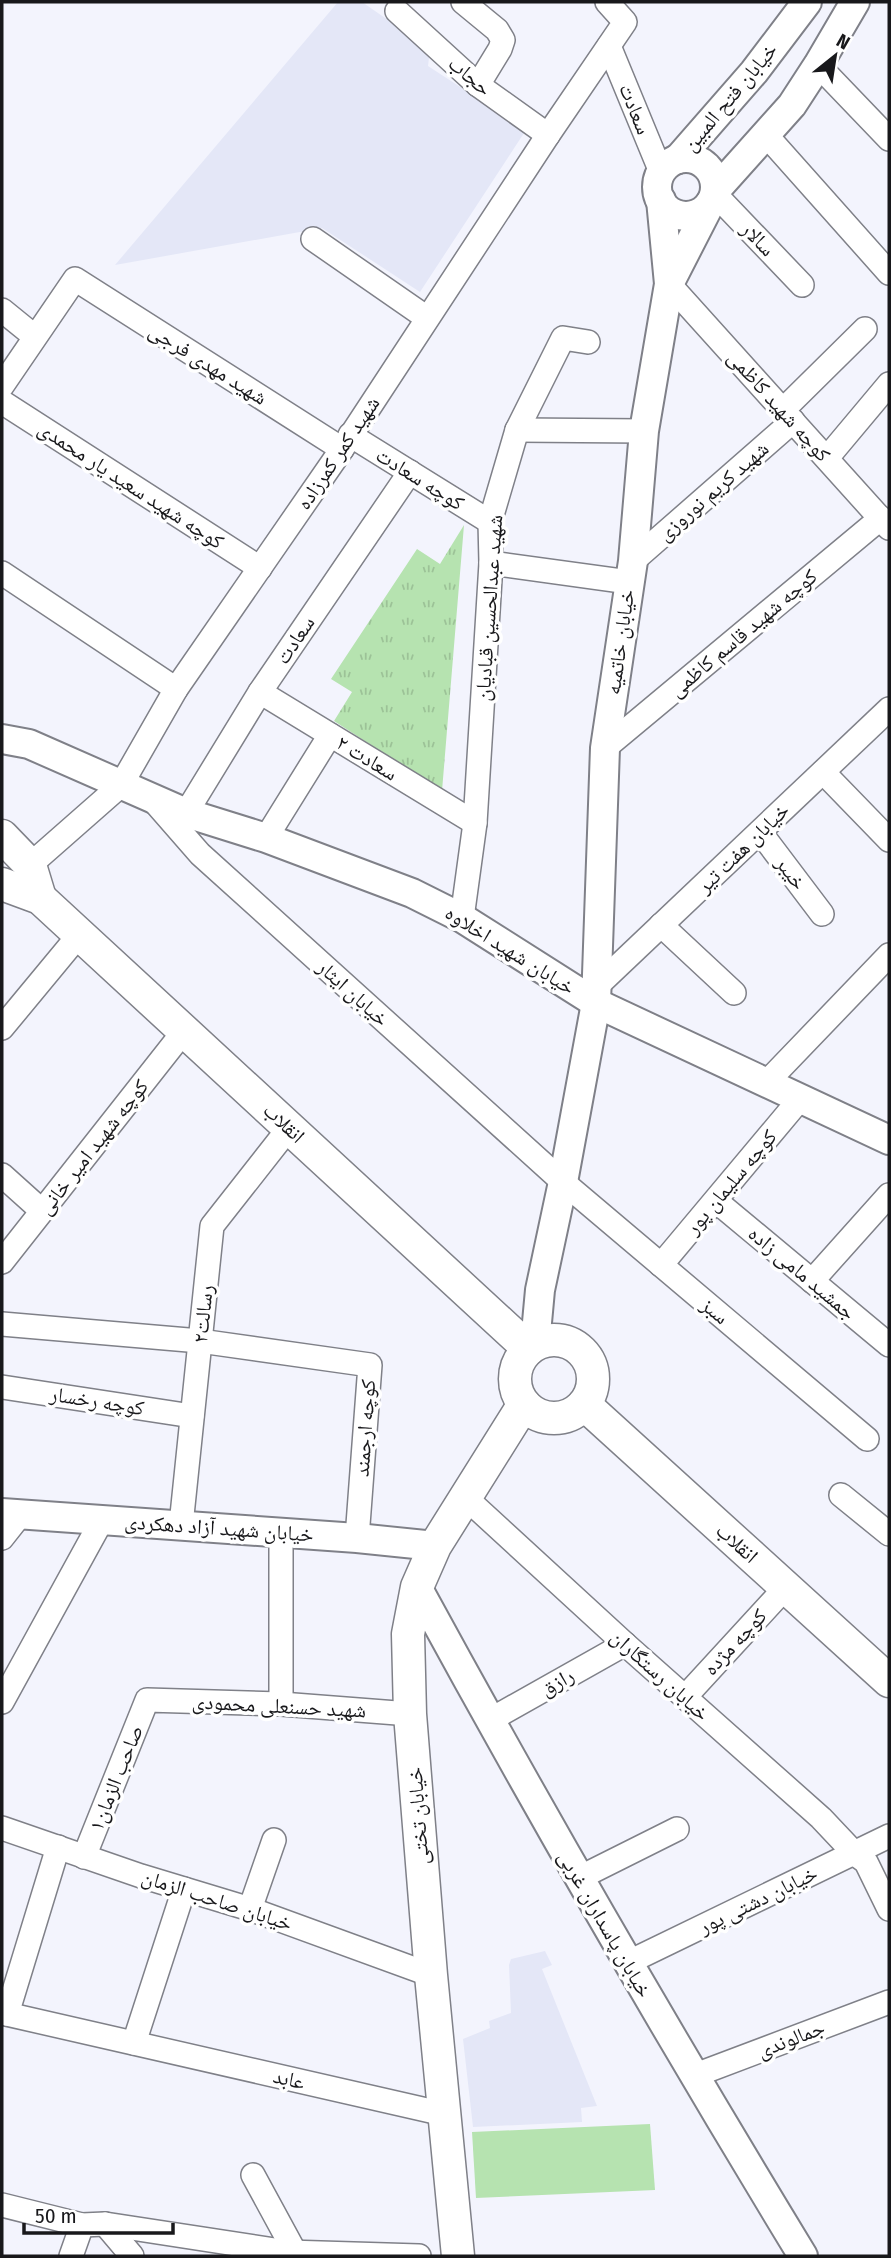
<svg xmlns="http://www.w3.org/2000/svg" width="891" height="2258" viewBox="0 0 891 2258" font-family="'Fira Sans Condensed','Noto Naskh Arabic',sans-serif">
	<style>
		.built { fill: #e4e7f7 }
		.grass { fill: url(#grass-tufts) }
		.pitch { fill: #b6e3b0 }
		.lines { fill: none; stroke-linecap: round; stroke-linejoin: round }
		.minor-casing { stroke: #7f8088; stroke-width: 26 }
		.tertiary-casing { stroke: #7f8088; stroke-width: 32 }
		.secondary-casing { stroke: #7f8088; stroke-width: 35 }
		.minor { stroke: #fff; stroke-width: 23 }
		.tertiary { stroke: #fff; stroke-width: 28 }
		.secondary { stroke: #fff; stroke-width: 32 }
		.labels { text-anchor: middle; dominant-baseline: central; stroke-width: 7; stroke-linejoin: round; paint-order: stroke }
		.street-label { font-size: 21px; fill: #18181b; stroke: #fff }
	</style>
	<defs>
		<pattern id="grass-tufts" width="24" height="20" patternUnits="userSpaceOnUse" patternTransform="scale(1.75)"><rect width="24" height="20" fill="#b6e3b0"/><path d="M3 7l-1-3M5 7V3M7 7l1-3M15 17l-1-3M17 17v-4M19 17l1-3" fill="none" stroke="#9cc297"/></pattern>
	</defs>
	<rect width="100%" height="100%" fill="#f3f4fd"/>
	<g class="built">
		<polygon points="338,2 362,2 430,49 428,66 526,130 420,292 322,228 115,265"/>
		<polygon points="545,1951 552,1965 542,1969 597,2106 581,2108 582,2122 473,2127 463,2039 490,2028 489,2021 511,2013 509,1965 511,1959"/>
	</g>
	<polygon class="grass" points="464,525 442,791 334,721 352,692 331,679 417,549 440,564"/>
	<polygon class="pitch" points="650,2124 655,2190 476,2198 472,2132"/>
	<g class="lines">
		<defs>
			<g id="minor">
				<polyline points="463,2 497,30 503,40 500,49 478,85"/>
				<polyline points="397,11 478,85 548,135"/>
				<polyline points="609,46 661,172"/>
				<polyline points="818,65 889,139"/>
				<polyline points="766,135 889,273"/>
				<polyline points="714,193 802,285"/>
				<polyline points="313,239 427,318"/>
				<polyline points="669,284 889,528"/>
				<polyline points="2,310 34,336"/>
				<polyline points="2,386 75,279 342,449"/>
				<polyline points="2,402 260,568"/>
				<polyline points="783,410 865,329"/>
				<polyline points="517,430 644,431"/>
				<polyline points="350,435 490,522"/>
				<polyline points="827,458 889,384"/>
				<polyline points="633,561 793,421"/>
				<polyline points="491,563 629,582"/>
				<polyline points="2,573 176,689"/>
				<polyline points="260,692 475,823"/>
				<polyline points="605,748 881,518"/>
				<polyline points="823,772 889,840"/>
				<polyline points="152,799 200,854 563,1182 867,1439"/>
				<polyline points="186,813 260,692 410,472"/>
				<polyline points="760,832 822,914"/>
				<polyline points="266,838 330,735"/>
				<polyline points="30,865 121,785 176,689 342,449 548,135 625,22 607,2"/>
				<polyline points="462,918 475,823 491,563 490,522 517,430 563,338 588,342"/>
				<polyline points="661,925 734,993"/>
				<polyline points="597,986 889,709"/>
				<polyline points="2,1028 79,935"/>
				<polyline points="767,1082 889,955"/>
				<polyline points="2,1175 42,1211"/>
				<polyline points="716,1201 889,1345"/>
				<polyline points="2,1262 184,1031"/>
				<polyline points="661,1265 800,1099"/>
				<polyline points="812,1281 889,1195"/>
				<polyline points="2,1324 200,1341 370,1365 357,1538"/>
				<polyline points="2,1387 192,1416"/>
				<polyline points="841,1495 889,1534"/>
				<polyline points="466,1498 625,1644 821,1818 855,1854 866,1862 889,1909"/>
				<polyline points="181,1525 212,1226 289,1128"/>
				<polyline points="2,1538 21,1514"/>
				<polyline points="685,1697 786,1587"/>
				<polyline points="2,1702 102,1520"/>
				<polyline points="281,1704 281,1532"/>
				<polyline points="490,1720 625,1644"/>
				<polyline points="2,1828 141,1876 250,1909 431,1975"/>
				<polyline points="84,1857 147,1700 281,1704 410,1714"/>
				<polyline points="579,1878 677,1829"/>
				<polyline points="250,1909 274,1840"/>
				<polyline points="627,1963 889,1836"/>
				<polyline points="2,2013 444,2114"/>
				<polyline points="7,2014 58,1847"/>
				<polyline points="134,2043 184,1889"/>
				<polyline points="693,2076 889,2002"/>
				<polyline points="253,2175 297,2256"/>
				<polyline points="2,2205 82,2225 105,2224 288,2252 419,2256"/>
				<polyline points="105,2224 132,2256"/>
				<polyline points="71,2256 82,2225"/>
			</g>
			<g id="tertiary">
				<circle cx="686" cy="187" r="29"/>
				<polyline points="678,159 754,72 807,2"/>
				<polyline points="715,191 792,105 818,65 855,2"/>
				<polyline points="669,284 711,202"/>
				<polyline points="2,739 29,744 186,813 266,838 412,893 462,918 596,1003 889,1140"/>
				<polyline points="535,1344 540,1290 563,1182 596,1003 605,748 633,561 644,431 669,284 661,200"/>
				<polyline points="2,1513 357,1538 435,1546"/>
				<path d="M417,1587C540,1813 669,2036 803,2256"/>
			</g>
			<g id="secondary">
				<polyline points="2,836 30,865 40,898"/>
				<polyline points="2,884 40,898 529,1349"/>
				<circle cx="554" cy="1379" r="39"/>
				<polyline points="584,1404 889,1681"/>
				<polyline points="458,2256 431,1975 410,1714 408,1634 417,1587 435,1546 524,1404"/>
			</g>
		</defs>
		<use href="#minor" class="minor-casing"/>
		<use href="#tertiary" class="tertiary-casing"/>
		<use href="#secondary" class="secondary-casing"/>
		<use href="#minor" class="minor"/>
		<use href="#tertiary" class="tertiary"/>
		<use href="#secondary" class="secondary"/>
	</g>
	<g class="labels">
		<g class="street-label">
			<text transform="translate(470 76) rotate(40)">حجاب</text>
			<text transform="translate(730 97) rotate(-50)">خیابان فتح المبین</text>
			<text transform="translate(635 109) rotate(68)">سعادت</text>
			<text transform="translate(758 239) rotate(46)">سالار</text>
			<text transform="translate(208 364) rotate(32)">شهید مهدی فرجی</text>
			<text transform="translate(779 406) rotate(48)">کوچه شهید کاظمی</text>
			<text transform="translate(338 453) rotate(-56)">شهید کمر کمرزاده</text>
			<text transform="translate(420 479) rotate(32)">کوچه سعادت</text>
			<text transform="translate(131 485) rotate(33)">کوچه شهید سعید یار محمدی</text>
			<text transform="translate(713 491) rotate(-41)">شهید کریم نوروزی</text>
			<text transform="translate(489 608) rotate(-86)">شهید عبدالحسین قبادیان</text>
			<text transform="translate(743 633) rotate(-40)">کوچه شهید قاسم کاظمی</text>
			<text transform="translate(295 640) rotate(-56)">سعادت</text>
			<text transform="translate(620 642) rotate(-82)">خیابان خاتمیه</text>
			<text transform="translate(367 758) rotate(31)">سعادت ۲</text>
			<text transform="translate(743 848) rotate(-44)">خیابان هفت تیر</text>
			<text transform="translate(791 873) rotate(53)">خیبر</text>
			<text transform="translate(510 950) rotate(32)">خیابان شهید اخلاوه</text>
			<text transform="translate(353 993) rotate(42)">خیابان ایثار</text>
			<text transform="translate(284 1123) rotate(43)">انقلاب</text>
			<text transform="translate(93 1147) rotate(-52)">کوچه شهید امیر خانی</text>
			<text transform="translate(731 1182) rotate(-50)">کوچه سلیمان پور</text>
			<text transform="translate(802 1273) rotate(40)">جمشید مامی زاده</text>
			<text transform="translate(715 1311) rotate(40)">سبز</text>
			<text transform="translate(203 1314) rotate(-84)">رسالت۲</text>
			<text transform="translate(97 1401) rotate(9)">کوچه رخسار</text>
			<text transform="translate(365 1428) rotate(-86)">کوچه ارجمند</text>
			<text transform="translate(219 1528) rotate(4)">خیابان شهید آزاد دهکردی</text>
			<text transform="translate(737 1543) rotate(42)">انقلاب</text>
			<text transform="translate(735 1642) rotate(-47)">کوچه مژده</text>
			<text transform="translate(660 1675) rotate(42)">خیابان رستگاران</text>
			<text transform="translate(557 1682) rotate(-29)">رازق</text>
			<text transform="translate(279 1706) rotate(3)">شهید حسنعلی محمودی</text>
			<text transform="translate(116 1778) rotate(-68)">صاحب الزمان۱</text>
			<text transform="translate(418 1816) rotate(-94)">خیابان تختی</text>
			<text transform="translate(217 1900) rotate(18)">خیابان صاحب الزمان</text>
			<text transform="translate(758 1900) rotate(-26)">خیابان دشتی پور</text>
			<text transform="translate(605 1924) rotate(60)">خیابان پاسداران غربی</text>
			<text transform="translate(791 2039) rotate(-21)">جمالوندی</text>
			<text transform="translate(289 2079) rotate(13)">عابد</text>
		</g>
	</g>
	<rect width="891" height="2258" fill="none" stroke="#18181b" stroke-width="7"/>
	<g transform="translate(835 56) rotate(30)" stroke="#ffffff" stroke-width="5" paint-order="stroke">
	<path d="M0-5L12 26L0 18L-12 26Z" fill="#18181b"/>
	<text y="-10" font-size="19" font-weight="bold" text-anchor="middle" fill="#18181b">N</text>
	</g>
	<path d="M24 2223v10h149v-10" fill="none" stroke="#18181b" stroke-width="3.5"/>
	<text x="35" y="2223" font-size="21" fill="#18181b" stroke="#ffffff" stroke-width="5" paint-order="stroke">50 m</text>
</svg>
